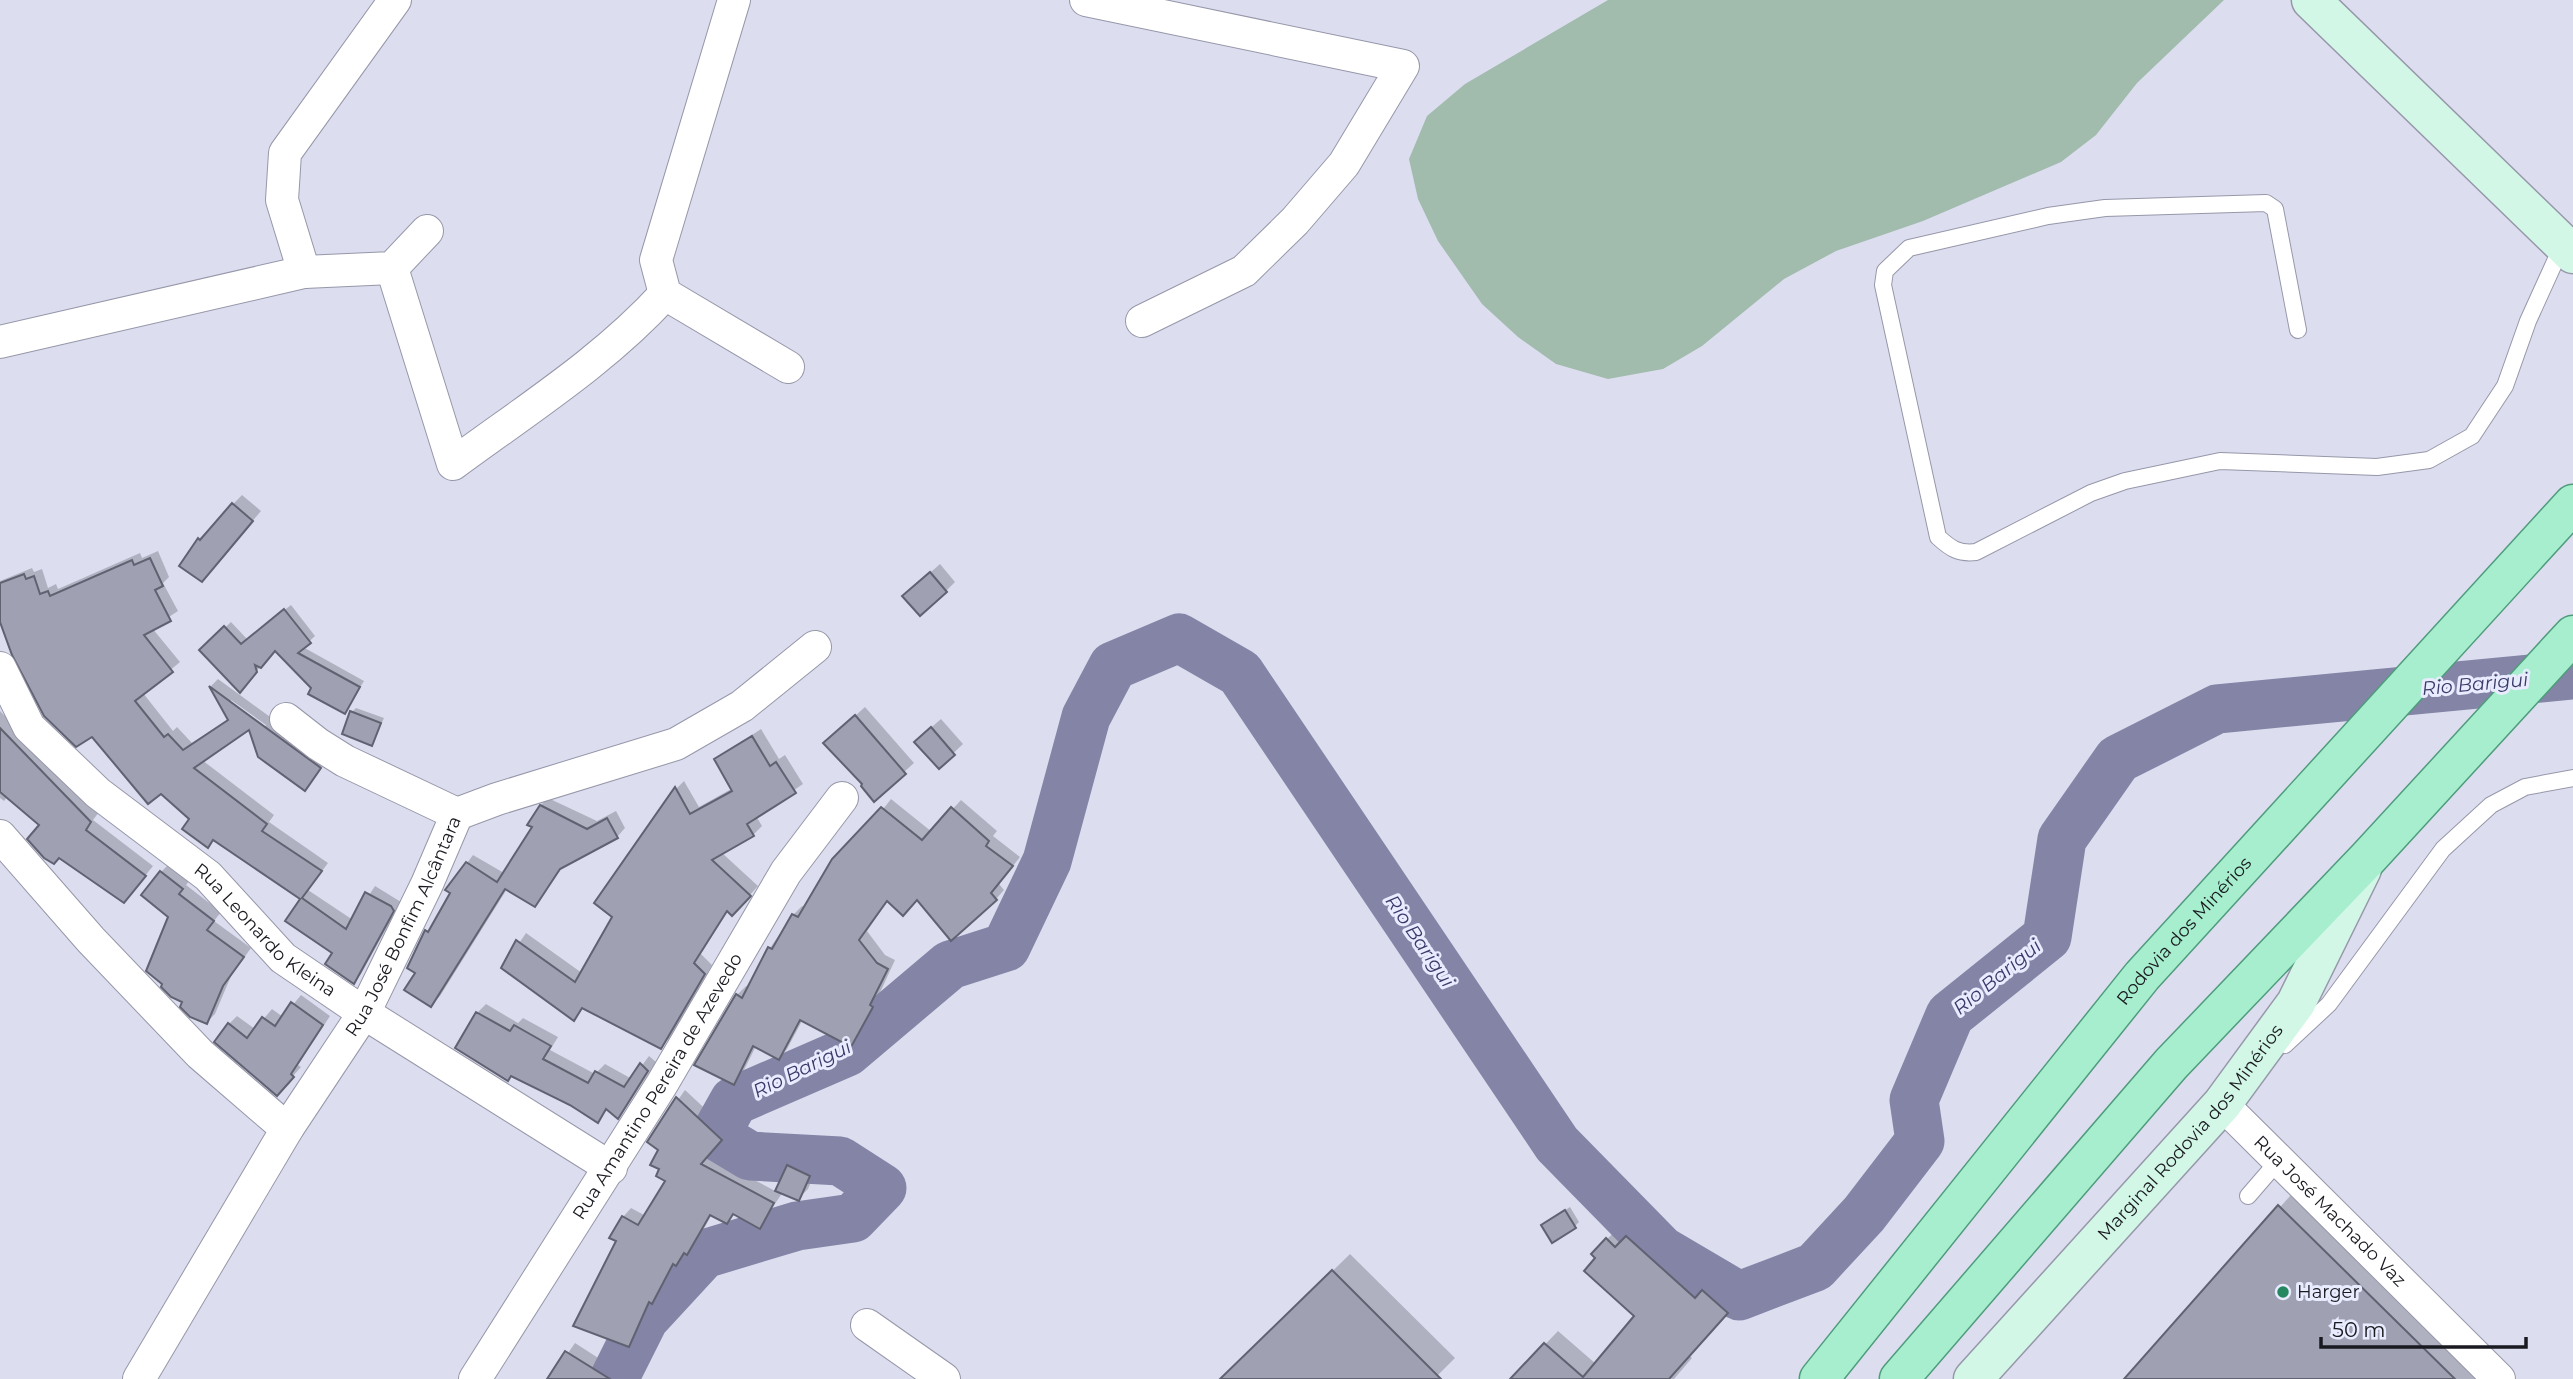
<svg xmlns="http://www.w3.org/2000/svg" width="2573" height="1379" viewBox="0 0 2573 1379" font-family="Montserrat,sans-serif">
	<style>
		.green { fill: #a1bbad }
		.shadow { fill: #0003; fill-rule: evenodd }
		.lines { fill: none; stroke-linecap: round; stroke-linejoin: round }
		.river { stroke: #8485a6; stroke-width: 49 }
		.building { fill: #9fa1b2; stroke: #606171; stroke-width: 2 }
		.lane-casing { stroke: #9697a9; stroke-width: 18 }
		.street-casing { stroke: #9697a9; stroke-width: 34 }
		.secondary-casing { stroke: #9697a9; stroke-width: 41 }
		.primary-casing { stroke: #4e9c7c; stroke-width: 41 }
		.lane { stroke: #fff; stroke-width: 16 }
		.street { stroke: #fff; stroke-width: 32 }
		.secondary { stroke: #d2f7e6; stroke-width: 38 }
		.primary { stroke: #a6eece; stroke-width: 38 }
		.poi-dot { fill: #258760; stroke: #e9ebfe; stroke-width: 2.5 }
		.labels { text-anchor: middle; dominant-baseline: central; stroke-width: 6; stroke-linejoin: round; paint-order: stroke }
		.street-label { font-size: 18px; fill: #191920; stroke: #e9ebfe }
		.poi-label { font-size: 18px; fill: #191920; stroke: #e9ebfe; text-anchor: start }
		.water-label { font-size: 19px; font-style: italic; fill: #3a3a69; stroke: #e9ebfe }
	</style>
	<rect width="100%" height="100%" fill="#dcdef0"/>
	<polygon class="green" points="1608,0 2224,0 2137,83 2096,135 2061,162 1923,221 1836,251 1784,279 1702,346 1663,369 1608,379 1556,364 1518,337 1482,304 1438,241 1418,199 1409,159 1427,116 1465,84"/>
	<g class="shadow">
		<polygon points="242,495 261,511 211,570 181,565 199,539"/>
		<path d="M158,551L169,577L163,583L178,611L152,628L180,662L143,693L173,731L177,727L192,743L229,719L211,686L218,679L328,759L304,788L250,728L202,760L274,815L269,822L328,863L308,890L353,920L375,886L401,902L361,974L354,982L334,952L287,920L303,898L214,839L207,846L192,819L161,792L0,606V581L32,568L34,572L42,569L48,588L56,584L58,589L140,553L142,558ZM231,700L266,725L264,728L231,704Z"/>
		<polygon points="940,564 955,582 946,591 914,587"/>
		<polygon points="291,605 315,636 303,647 364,681 345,712 275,649 245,685 201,650 231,622 247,639"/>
		<polygon points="865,707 914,763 904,772 864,784 835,734"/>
		<polygon points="356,708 384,718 372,744 352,712"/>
		<polygon points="0,711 99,812 93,820 153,866 132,892 8,796 4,801 0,798"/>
		<polygon points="941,719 963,744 939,767 926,732"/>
		<polygon points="761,729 779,759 785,755 803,784 756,816 762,826 753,835 721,852 758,886 741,905 728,910 701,954 712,965 670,1038 661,1046 584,1007 574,1018 503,967 526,933 582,973 614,916 596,903 677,788 684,781 699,807 733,788 716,759"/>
		<polygon points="548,798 597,821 616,811 625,828 617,837 564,865 535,905 507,889 440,996 431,1005 417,973 426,932 436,922 452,893 447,890 473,855 504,873 534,827 530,824 539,807"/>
		<polygon points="891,799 932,832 961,800 997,831 993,836 1020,857 999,884 1004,890 996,899 888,900 867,931 885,955 895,960 860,1036 851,1045 803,1019 787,1049 779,1058 756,1046 742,1074 733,1083 737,995 746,986 749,988 770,948 793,915 802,906 806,908"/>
		<polygon points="169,864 190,880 186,885 221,912 214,921 251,948 231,976 215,1014 207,1022 170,917 161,872"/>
		<polygon points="301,995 330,1016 298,1065 301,1067 285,1085 229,1024 237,1016 255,1029 272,1009 283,1017"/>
		<polygon points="486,1004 518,1023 523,1018 558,1037 550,1050 595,1074 605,1064 632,1079 649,1056 656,1062 626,1108 618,1116 608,1109 597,1121 512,1075 477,1013"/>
		<polygon points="685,1090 729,1131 708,1155 777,1192 788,1166 797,1157 818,1166 808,1189 798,1199 783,1192 759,1227 736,1213 727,1222 712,1214 695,1245 676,1264 654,1300 637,1337 629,1345 619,1241 623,1217 631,1208 646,1216 667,1180 661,1169 660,1150 649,1141"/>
		<polygon points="2298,1187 2493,1379 2126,1379"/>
		<polygon points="1570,1207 1579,1222 1575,1226 1543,1225"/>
		<polygon points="1640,1224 1709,1286 1716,1279 1740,1300 1689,1355 1692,1358 1674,1379 1512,1379 1558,1331 1596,1364 1636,1316 1598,1257 1607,1239 1620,1227 1629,1235"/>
		<polygon points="1350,1254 1455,1358 1434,1379 1222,1379"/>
		<polygon points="575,1343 620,1372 616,1379 550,1379"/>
	</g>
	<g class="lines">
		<polyline class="river" points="614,1379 644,1319 704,1254 797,1226 853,1218 882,1188 840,1161 750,1156 715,1135 734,1101 847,1052 950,965 1006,947 1047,861 1086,717 1113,666 1179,638 1240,673 1557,1144 1661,1250 1739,1296 1815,1267 1864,1214 1920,1141 1914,1100 1950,1015 2047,937 2062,839 2118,759 2217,709 2573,675"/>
	</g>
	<g class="building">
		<polygon points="232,503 253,521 202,582 179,566 198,538 200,540"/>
		<polygon points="150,558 163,586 155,590 171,621 144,635 173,672 135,701 164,737 168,734 183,750 228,720 209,686 321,768 305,791 258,757 249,730 194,768 267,824 262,831 322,871 302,898 346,929 365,892 391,906 394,911 354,984 325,964 332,953 285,921 300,899 213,840 208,848 182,829 189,819 161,794 148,804 92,737 76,747 44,716 12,655 0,622 0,583 24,574 26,579 34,576 40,594 48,591 50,596 132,560 134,565"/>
		<polygon points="930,572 947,592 920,616 902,596"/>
		<polygon points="284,609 311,643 298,653 360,687 345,714 308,694 311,688 275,651 261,668 255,665 257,672 240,693 199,650 224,626 241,644"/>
		<polygon points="350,711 381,723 372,746 342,734"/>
		<polygon points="855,715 906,774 874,802 861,786 862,784 823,743"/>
		<polygon points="931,727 955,755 939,769 914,742"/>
		<polygon points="0,728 91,822 86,830 146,876 124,903 59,858 54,864 44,858 27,839 39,825 0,792"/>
		<polygon points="752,736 770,766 776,762 796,793 747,824 754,836 712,860 751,896 732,916 727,911 694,963 705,974 661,1049 582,1008 574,1021 501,968 516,940 575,982 612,917 594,903 675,787 690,814 732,791 714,759"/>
		<polygon points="540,805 587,829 607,818 618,838 560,869 535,907 505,889 431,1007 404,990 415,973 407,968 425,930 428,932 450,893 445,890 466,862 497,882 532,827 527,825"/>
		<polygon points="881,807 922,840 951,807 989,841 986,846 1013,866 991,893 997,900 951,941 917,900 903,916 887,901 859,940 877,963 888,969 870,1005 873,1007 851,1047 800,1020 779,1060 753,1046 734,1085 694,1065 736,994 742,998 768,947 772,949 792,914 798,917 832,859"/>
		<polygon points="160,871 183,889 179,894 214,921 207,930 244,957 223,986 207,1024 190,1017 180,1007 182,1002 171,997 161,987 162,984 146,971 168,917 141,895"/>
		<polygon points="291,1002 323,1025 291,1074 294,1077 277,1096 214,1042 228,1023 247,1038 262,1017 275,1026"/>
		<polygon points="476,1012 510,1031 514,1025 551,1046 543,1059 588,1083 595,1071 624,1087 640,1063 648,1071 618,1119 606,1109 598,1123 570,1105 511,1076 508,1081 455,1048"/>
		<polygon points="676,1097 722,1140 701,1164 774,1203 760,1229 733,1214 727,1224 710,1215 687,1255 684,1253 676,1266 673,1264 652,1304 649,1302 629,1347 573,1326 616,1241 609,1238 622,1216 638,1225 665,1181 656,1176 659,1169 650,1165 658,1150 647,1142"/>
		<polygon points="787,1165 810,1176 799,1201 775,1191"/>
		<polygon points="2278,1205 2455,1379 2124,1379"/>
		<polygon points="1565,1210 1576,1228 1552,1243 1541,1225"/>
		<polygon points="1626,1236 1695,1298 1702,1290 1728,1313 1669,1379 1510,1379 1544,1343 1583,1377 1634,1316 1584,1271 1595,1258 1591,1254 1606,1238 1615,1247"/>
		<polygon points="1332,1270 1441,1379 1220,1379"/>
		<polygon points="565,1351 610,1379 547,1379"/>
	</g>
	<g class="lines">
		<defs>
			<g id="lane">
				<path d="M2298,330L2275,209L2266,203L2105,208L2048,216L1909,248L1885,271L1883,285L1938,537C1951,549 1959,554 1976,552L2091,493L2125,481L2220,461L2377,467L2429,460L2472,436L2505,386L2528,321L2562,246"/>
				<polyline points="2285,1045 2329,1004 2443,849 2491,805 2525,787 2573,778"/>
				<polyline points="2248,1196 2280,1159"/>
			</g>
			<g id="street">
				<polyline points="734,0 656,260 665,294 788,367"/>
				<polyline points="1086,0 1403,66 1344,164 1295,221 1244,271 1142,321"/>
				<path d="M392,268L453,464C526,410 604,361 665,294"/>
				<polyline points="304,272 282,200 285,153 395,0"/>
				<polyline points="0,342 304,272 392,268 427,231"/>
				<path id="s1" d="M0,668L29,727L98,793L208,876L283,958L364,1013L611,1168"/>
				<polyline points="286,719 318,744 345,761 457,814"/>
				<polyline points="0,836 91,940 200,1054 287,1129"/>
				<path id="s2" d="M2222,1104L2499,1379"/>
				<polyline points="867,1325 944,1379"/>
				<path id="s3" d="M139,1379L287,1129L364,1013L427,884L457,814L497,799L676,744L742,706L815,647"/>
				<path id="s4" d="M475,1379L662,1084L786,872L842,798"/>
			</g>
			<g id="secondary">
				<polyline points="2311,0 2573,254"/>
				<path id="s5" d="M1973,1379L2222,1104L2296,1003L2362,869"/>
			</g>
			<g id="primary">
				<path id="s6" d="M1819,1379L2142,976L2573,504"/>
				<polyline points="1899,1379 2171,1064 2368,858 2573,635"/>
			</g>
		</defs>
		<use href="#lane" class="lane-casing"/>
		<use href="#street" class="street-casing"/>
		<use href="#secondary" class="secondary-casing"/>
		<use href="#primary" class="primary-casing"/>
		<use href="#lane" class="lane"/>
		<use href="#street" class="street"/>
		<use href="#secondary" class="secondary"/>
		<use href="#primary" class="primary"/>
	</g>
	<circle class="poi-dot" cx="2283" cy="1292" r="7"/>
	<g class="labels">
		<g class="street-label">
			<text stroke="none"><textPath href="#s3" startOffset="525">Rua José Bonfim Alcântara</textPath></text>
			<text stroke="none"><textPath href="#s1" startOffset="378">Rua Leonardo Kleina</textPath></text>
			<text stroke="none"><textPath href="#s6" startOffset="578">Rodovia dos Minérios</textPath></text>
			<text stroke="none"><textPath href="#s4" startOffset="345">Rua Amantino Pereira de Azevedo</textPath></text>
			<text stroke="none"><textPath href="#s5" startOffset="329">Marginal Rodovia dos Minérios</textPath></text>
			<text stroke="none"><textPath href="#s2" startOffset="152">Rua José Machado Vaz</textPath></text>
		</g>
		<g class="poi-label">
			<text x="2297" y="1292">Harger</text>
		</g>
		<g class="water-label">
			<text transform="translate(2475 684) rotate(-5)">Rio Barigui</text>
			<text transform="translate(1420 941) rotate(56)">Rio Barigui</text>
			<text transform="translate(1997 977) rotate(-39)">Rio Barigui</text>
			<text transform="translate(802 1069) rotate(-26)">Rio Barigui</text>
		</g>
	</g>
	<path d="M2321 1337v10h205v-10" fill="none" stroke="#191920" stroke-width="3.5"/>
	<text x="2332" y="1337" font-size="21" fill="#191920" stroke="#e9ebfe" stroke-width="5" paint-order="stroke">50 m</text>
</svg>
